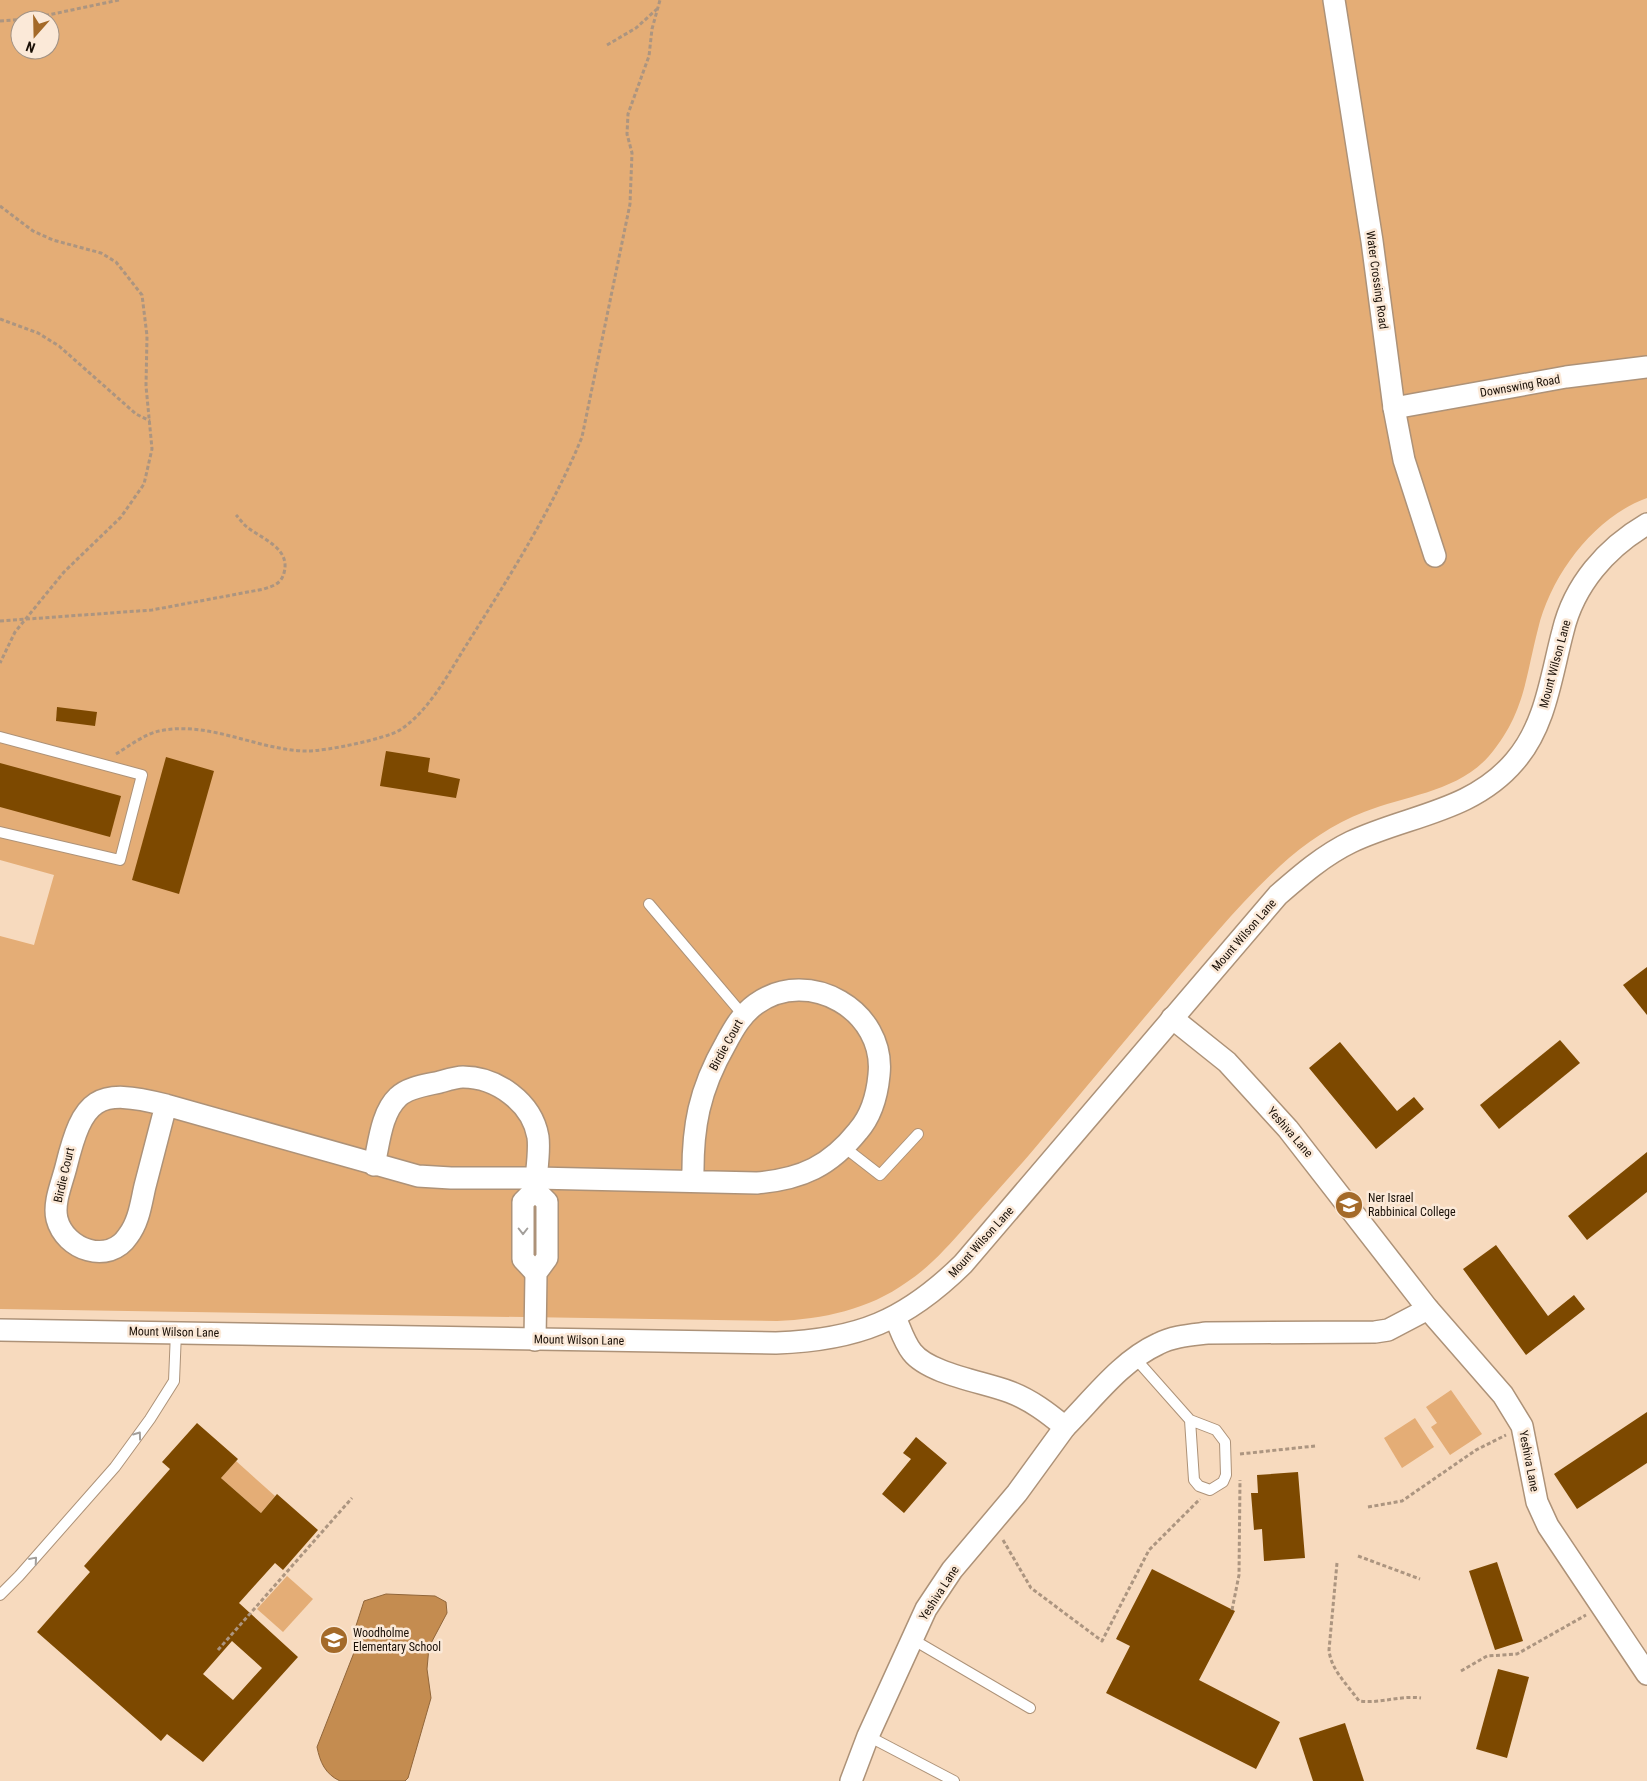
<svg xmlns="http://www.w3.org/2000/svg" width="1647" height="1781" viewBox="0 0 1647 1781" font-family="'Roboto Condensed',sans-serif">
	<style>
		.green { fill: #e4ad76; fill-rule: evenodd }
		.water { fill: #c48c50; stroke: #91663a }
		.building { fill: #7d4900; fill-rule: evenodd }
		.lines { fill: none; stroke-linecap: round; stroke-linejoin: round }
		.service-casing { stroke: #ad9278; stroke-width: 12 }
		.minor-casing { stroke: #ad9278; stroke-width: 24 }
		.path { stroke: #ac9580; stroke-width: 3; stroke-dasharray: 4 2.5; stroke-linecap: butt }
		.service { stroke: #fff; stroke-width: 10 }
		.minor { stroke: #fff; stroke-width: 21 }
		.oneway { stroke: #a39f9b }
		.labels { text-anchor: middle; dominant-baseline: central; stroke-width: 5; stroke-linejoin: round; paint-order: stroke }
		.street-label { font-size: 12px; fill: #190f06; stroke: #fbe9d8 }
		.poi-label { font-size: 12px; fill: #190f06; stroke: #fbe9d8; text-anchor: start }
	</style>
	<rect width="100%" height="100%" fill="#f7dabe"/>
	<g class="green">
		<path d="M0,0H1647V498C1594,517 1551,575 1538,629C1525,679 1525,713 1489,756C1457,792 1407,795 1364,812C1333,824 1305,843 1280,866C1239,904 1203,948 1166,992C1120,1046 1075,1101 1029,1155C1008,1179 987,1202 966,1226C948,1246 930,1267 907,1282C868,1310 823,1319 777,1321L0,1309V936L34,945L54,875L0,860ZM20,20H50V50H20Z"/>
		<polygon points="1451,1390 1482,1434 1450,1455 1431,1427 1437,1423 1426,1407"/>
		<polygon points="1415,1418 1434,1447 1402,1468 1384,1438"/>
		<polygon points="236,1461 275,1496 261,1513 221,1478"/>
		<polygon points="287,1576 313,1599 283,1632 257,1609"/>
	</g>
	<path class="water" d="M386,1594L435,1596L446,1602L447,1613L429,1647L427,1669L431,1698L408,1778L405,1781H340C325,1774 320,1762 317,1747L355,1650L354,1632L364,1601Z"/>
	<g class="building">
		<polygon points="57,707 97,712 95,726 56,721"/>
		<polygon points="386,751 430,758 428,772 460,779 456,798 380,786"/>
		<polygon points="166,757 214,771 179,894 132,880"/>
		<polygon points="0,763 121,796 110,837 0,807"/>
		<polygon points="1647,967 1647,1015 1623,985"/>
		<polygon points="1560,1040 1580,1063 1499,1129 1480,1105"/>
		<polygon points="1340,1042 1397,1111 1414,1097 1424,1109 1376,1149 1309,1068"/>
		<polygon points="1647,1152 1647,1192 1587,1240 1568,1216"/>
		<polygon points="1496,1245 1548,1316 1574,1295 1585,1309 1526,1355 1463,1269"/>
		<polygon points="1647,1412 1647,1463 1577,1509 1554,1474"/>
		<path d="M197,1423L238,1459L221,1478L261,1513L277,1494L318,1530L283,1570L275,1563L239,1603L298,1657L203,1762L167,1734L161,1741L37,1632L90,1572L84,1566L170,1469L162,1462ZM232,1641L262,1668L233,1700L203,1674Z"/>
		<polygon points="916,1437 947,1463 904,1513 882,1494 911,1459 903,1453"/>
		<polygon points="1298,1472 1305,1558 1264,1561 1262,1529 1254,1530 1251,1493 1258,1493 1257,1475"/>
		<polygon points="1497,1562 1523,1641 1495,1650 1469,1571"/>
		<polygon points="1152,1569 1235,1611 1199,1680 1280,1722 1256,1769 1106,1693 1130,1646 1116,1639"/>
		<polygon points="1498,1669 1529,1677 1507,1758 1476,1749"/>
		<polygon points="1345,1723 1364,1781 1313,1781 1299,1738"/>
	</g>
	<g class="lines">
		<defs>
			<g id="service">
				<polyline points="0,737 142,775 120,860 0,832"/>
				<polyline points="649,904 743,1015"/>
				<polyline points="844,1147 880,1175 918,1134"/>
				<polyline points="1135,1358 1190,1420 1194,1480 1199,1486 1210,1490 1223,1482 1226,1475 1225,1442 1216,1430 1190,1420"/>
				<polyline points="0,1595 19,1576 115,1467 150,1419 174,1381 176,1332"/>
				<polyline points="912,1639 1030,1708"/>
				<polyline points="868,1736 954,1781"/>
			</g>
			<g id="minor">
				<polyline points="1334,0 1372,241 1394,408 1404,460 1435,556"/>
				<polyline points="1394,408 1566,377 1647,367"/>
				<polyline points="1172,1018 1227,1062 1288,1129 1428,1309 1503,1395 1522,1426 1537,1502 1548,1526 1647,1674"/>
				<path d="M166,1105C159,1132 152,1159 145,1186C141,1203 139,1222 128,1236C109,1265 65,1250 57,1219C53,1203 62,1183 66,1167C83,1098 96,1087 166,1105L418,1176L451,1178H536L757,1183C802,1179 830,1166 858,1131C872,1115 877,1096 879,1075C886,1011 809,966 756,1004C742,1014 734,1028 726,1043C699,1090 692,1127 693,1181"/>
				<path d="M374,1165C379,1144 381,1113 398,1097C408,1087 427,1085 440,1082C447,1080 456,1077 463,1077C496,1077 532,1102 538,1137C540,1153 536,1173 535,1190L523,1202V1259L536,1273"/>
				<polyline points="535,1190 547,1202 547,1258 536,1273 535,1340"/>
				<path d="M895,1317C900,1328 904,1342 912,1352C929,1374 984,1382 1010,1392C1031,1400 1048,1413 1065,1427C1093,1399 1121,1361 1158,1344C1173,1336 1191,1335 1207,1333L1375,1332L1388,1330L1428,1309"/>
				<path d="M0,1330L776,1343C858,1340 905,1321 963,1264L1278,895C1301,875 1324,855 1351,842C1408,815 1472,812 1515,761C1546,725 1551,676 1563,631C1574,585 1606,548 1647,524"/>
				<polyline points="851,1781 868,1736 926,1609 952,1570 1017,1493 1065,1427"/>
			</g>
		</defs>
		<use href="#service" class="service-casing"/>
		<use href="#minor" class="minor-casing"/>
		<g class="path">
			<polyline points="0,21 29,19 119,0"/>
			<polyline points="607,45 636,28 657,9"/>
			<polyline points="0,206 33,231 53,240 101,253 116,262 142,295 147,336 146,386 152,449 144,484 121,517 64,572 15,632 0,663"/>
			<polyline points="0,319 38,333 59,346 136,414 150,421"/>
			<path d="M0,621L152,610L264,589C273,586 281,584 284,573C291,548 262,539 247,527C243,524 240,519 236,515"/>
			<path d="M116,754C129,746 145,734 159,731C210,720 258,751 308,751C326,751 385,739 400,730C430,710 448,674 467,644C508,579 553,508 582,437L630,204L632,153L627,134L628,114L649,56L652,29L660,0"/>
			<polyline points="1240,1454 1315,1446"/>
			<polyline points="1368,1507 1402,1501 1476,1450 1506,1435"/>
			<polyline points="1003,1540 1031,1588 1102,1641 1149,1550 1200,1499"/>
			<polyline points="1358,1556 1420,1579"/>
			<path d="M1337,1563L1329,1650C1331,1670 1347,1684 1359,1701C1380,1704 1400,1695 1421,1698"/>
			<polyline points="1232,1610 1239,1575 1240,1480"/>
			<polyline points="218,1650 352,1498"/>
			<polyline points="1461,1671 1487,1656 1517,1654 1586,1615"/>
		</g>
		<use href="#service" class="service"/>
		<use href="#minor" class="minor"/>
	</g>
	<defs><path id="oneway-chevron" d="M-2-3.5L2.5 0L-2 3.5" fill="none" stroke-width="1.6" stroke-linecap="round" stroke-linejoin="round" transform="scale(1.25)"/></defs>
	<g class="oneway">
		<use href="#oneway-chevron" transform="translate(523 1231) rotate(90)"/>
		<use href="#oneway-chevron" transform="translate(138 1435) rotate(-54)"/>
		<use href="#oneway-chevron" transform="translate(34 1560) rotate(-49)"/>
	</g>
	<defs>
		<symbol id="university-disc" viewBox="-11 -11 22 22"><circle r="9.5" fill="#a46a29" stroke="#fbe9d8"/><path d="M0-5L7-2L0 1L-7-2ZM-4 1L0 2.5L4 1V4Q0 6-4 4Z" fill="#fff"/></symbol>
		<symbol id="school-disc" viewBox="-11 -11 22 22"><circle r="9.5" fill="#a46a29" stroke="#fbe9d8"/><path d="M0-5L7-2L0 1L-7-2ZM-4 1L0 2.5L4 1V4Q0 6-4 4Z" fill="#fff"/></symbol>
	</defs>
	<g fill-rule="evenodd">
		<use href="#university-disc" x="1333" y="1189" width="32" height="32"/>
		<use href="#school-disc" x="318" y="1624" width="32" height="32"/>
	</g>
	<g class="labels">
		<g class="street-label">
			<text transform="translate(1377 280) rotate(82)">Water Crossing Road</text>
			<text transform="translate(1520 386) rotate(-10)">Downswing Road</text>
			<text transform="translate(1555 664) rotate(-75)">Mount Wilson Lane</text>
			<text transform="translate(1244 935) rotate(-49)">Mount Wilson Lane</text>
			<text transform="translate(726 1045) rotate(-61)">Birdie Court</text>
			<text transform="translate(1290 1132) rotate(49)">Yeshiva Lane</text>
			<text transform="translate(64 1175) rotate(-77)">Birdie Court</text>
			<text transform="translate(981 1242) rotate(-48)">Mount Wilson Lane</text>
			<text transform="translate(174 1332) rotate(1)">Mount Wilson Lane</text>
			<text transform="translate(579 1340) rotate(1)">Mount Wilson Lane</text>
			<text transform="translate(1529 1461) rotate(79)">Yeshiva Lane</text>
			<text transform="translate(939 1593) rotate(-57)">Yeshiva Lane</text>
		</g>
		<g class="poi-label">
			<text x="1368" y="1198">Ner Israel<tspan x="1368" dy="14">Rabbinical College</tspan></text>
			<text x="353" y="1633">Woodholme<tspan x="353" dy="14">Elementary School</tspan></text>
		</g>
	</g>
	<g transform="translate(35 35) rotate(200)"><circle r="24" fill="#fbe9d8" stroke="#a19284"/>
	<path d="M0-4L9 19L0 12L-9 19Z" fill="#a46a29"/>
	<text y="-8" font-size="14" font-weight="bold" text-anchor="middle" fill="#190f06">N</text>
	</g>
</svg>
